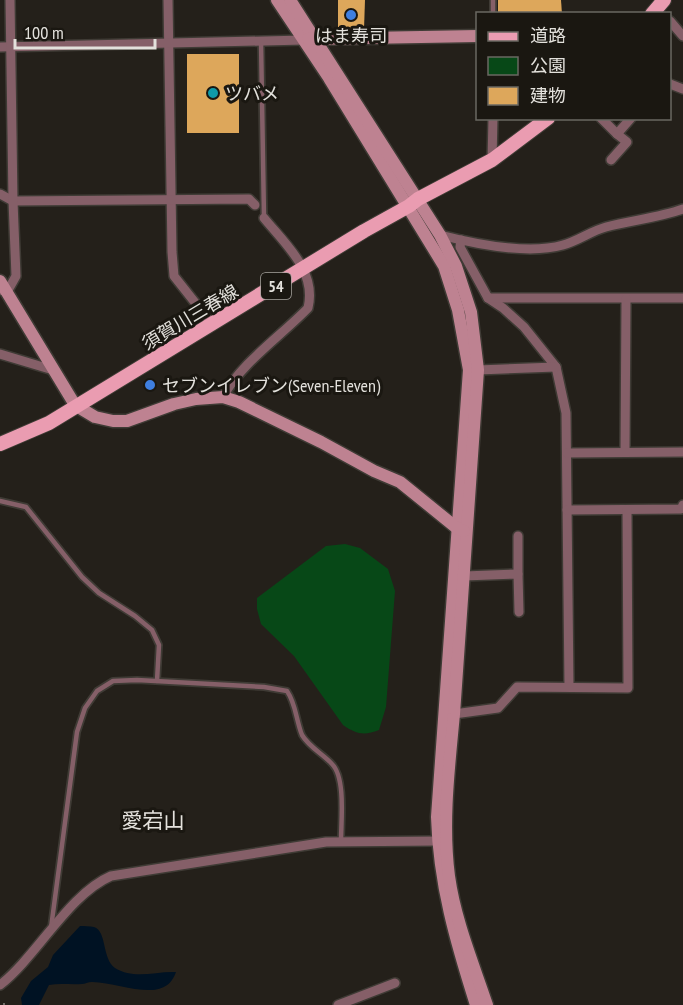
<svg xmlns="http://www.w3.org/2000/svg" width="683" height="1005" viewBox="0 0 683 1005" font-family="'PT Sans Narrow','Noto Sans JP',sans-serif">
	<style>
		.green { fill: #074817 }
		.water { fill: #001223 }
		.building { fill: #dda75b }
		.lines { fill: none; stroke-linecap: round; stroke-linejoin: round }
		.lane-casing { stroke: #3f3b35; stroke-width: 8 }
		.street-casing { stroke: #3f3b35; stroke-width: 12 }
		.secondary-casing { stroke: #3f3b35; stroke-width: 15 }
		.primary-casing { stroke: #3f3b35; stroke-width: 16 }
		.path { stroke: #898680; stroke-width: 1.5; stroke-dasharray: 3 4.5; stroke-linecap: butt }
		.lane { stroke: #855f68; stroke-width: 4.5 }
		.street { stroke: #855f68; stroke-width: 9 }
		.secondary { stroke: #be8291; stroke-width: 12 }
		.primary { stroke: #ea9cb1; stroke-width: 14 }
		.shop-dot { fill: #3f7fe0; stroke: #1a1711; stroke-width: 2 }
		.culture-dot { fill: #0f9aa8; stroke: #1a1711; stroke-width: 2 }
		.labels { text-anchor: middle; dominant-baseline: central; stroke-width: 6; stroke-linejoin: round; paint-order: stroke }
		.shield { fill: #1a1711; stroke: #a7a49f; stroke-width: 1.5 }
		.shield-label { font-size: 16px; font-weight: bold; fill: #e3e1dc }
		.poi-label { font-size: 18px; fill: #e3e1dc; stroke: #1a1711; text-anchor: start }
		.street-label { font-size: 18px; fill: #e3e1dc; stroke: #1a1711 }
		.quarter-label { font-size: 21px; fill: #e3e1dc; stroke: #1a1711 }
	</style>
	<rect width="100%" height="100%" fill="#24201a"/>
	<path class="green" d="M345,544L360,548L388,569L395,591L386,707L379,730C364,736 356,734 343,725L294,656L261,624L257,609V598L326,546Z"/>
	<path class="water" d="M80,926C84,926 90,926 94,927C107,931 102,959 115,968C135,980 155,971 176,972C165,1005 123,983 92,982C88,982 85,984 82,984C71,985 60,983 49,985L39,1005H22L21,998L31,981L48,967L53,955Z"/>
	<g class="building">
		<polygon points="338,0 365,0 364,29 338,30"/>
		<polygon points="498,0 561,0 562,14 498,14"/>
		<rect x="187" y="54" width="52" height="79"/>
	</g>
	<g class="lines">
		<defs>
			<g id="lane">
				<polyline points="493,0 493,14"/>
				<polyline points="261,41 264,218"/>
				<polyline points="0,501 26,507 82,577 99,593 135,616 152,630 159,645 157,681"/>
				<path d="M51,928L77,732L85,708L97,691L113,681L137,680L264,687L287,691C296,704 296,720 302,735C309,747 323,754 332,764C346,778 341,822 341,841"/>
			</g>
			<g id="street">
				<polyline points="168,0 172,252 174,276 212,324"/>
				<polyline points="670,21 683,36"/>
				<polyline points="0,47 304,40"/>
				<polyline points="670,84 683,89"/>
				<polyline points="601,118 617,134 631,118"/>
				<polyline points="492,160 493,118"/>
				<polyline points="611,160 627,142 617,134"/>
				<polyline points="0,194 13,201 249,199 255,205"/>
				<path d="M440,235C475,244 528,255 563,245C578,241 591,231 606,227C632,220 658,218 683,209"/>
				<polyline points="461,240 460,247 488,298 503,308 524,327 556,367 566,413 569,687"/>
				<polyline points="1,290 7,292 16,276 13,201 10,0"/>
				<polyline points="488,298 683,298"/>
				<polyline points="0,354 53,370"/>
				<polyline points="478,370 556,367"/>
				<path d="M223,397C241,363 281,336 308,308C317,271 285,244 264,218"/>
				<polyline points="625,452 626,299"/>
				<polyline points="567,453 683,452"/>
				<polyline points="567,510 681,509 683,505"/>
				<polyline points="518,574 518,536"/>
				<polyline points="464,576 518,574 519,612"/>
				<polyline points="454,714 498,708 517,687 628,688 627,510"/>
				<path d="M0,985C37,956 69,894 111,876L326,842L438,841"/>
				<polyline points="338,1005 395,983"/>
			</g>
			<g id="secondary">
				<path d="M277,0L329,78L444,266L458,310L469,370L437,817C439,884 456,942 476,1005"/>
				<path d="M290,0L440,235L456,266L471,312L478,370L454,714C449,767 442,823 449,876C455,920 473,963 487,1005"/>
				<polyline points="308,39 478,36"/>
				<polyline points="0,281 75,405 95,417 113,421 127,421 174,404 196,399 223,397 239,402 321,442 374,471 400,482 458,529 464,531"/>
			</g>
			<g id="primary">
				<polyline points="652,14 664,0"/>
				<polyline points="0,444 49,423 364,231 409,206 418,199 492,160 548,118"/>
			</g>
		</defs>
		<use href="#lane" class="lane-casing"/>
		<use href="#street" class="street-casing"/>
		<use href="#secondary" class="secondary-casing"/>
		<use href="#primary" class="primary-casing"/>
		<polyline class="path" points="4,1005 4,1003"/>
		<use href="#lane" class="lane"/>
		<use href="#street" class="street"/>
		<use href="#secondary" class="secondary"/>
		<use href="#primary" class="primary"/>
	</g>
	<g class="shop-dot">
		<circle cx="351" cy="15" r="6"/>
		<circle cx="150" cy="385" r="6"/>
	</g>
	<circle class="culture-dot" cx="213" cy="93" r="6"/>
	<g class="labels">
		<rect class="shield" x="261" y="273" width="30" height="26" rx="4.5"/>
		<g class="shield-label">
			<text x="276" y="286">54</text>
		</g>
		<g class="poi-label">
			<text x="351" y="35" text-anchor="middle">はま寿司</text>
			<text x="225" y="93">ツバメ</text>
			<text x="162" y="385">セブンイレブン(Seven-Eleven)</text>
		</g>
		<g class="street-label">
			<text transform="translate(190 317) rotate(-31)">須賀川三春線</text>
		</g>
		<g class="quarter-label">
			<text x="153" y="820">愛宕山</text>
		</g>
	</g>
	<rect x="476" y="12" width="195" height="108" fill="#1a1711" stroke="#6a6862" stroke-width="1.5"/>
	<rect x="488" y="32" width="30" height="9" fill="#ea9cb1" stroke="#6a6862" stroke-width="1.5"/>
	<text x="530" y="42" font-size="18" fill="#e3e1dc">道路</text>
	<rect x="488" y="57" width="30" height="18" fill="#074817" stroke="#6a6862" stroke-width="1.5"/>
	<text x="530" y="72" font-size="18" fill="#e3e1dc">公園</text>
	<rect x="488" y="87" width="30" height="18" fill="#dda75b" stroke="#6a6862" stroke-width="1.5"/>
	<text x="530" y="102" font-size="18" fill="#e3e1dc">建物</text>
	<path d="M15 39v9h140v-9" fill="none" stroke="#e3e1dc" stroke-width="3"/>
	<text x="24" y="39" font-size="18" fill="#e3e1dc" stroke="#1a1711" stroke-width="4.5" paint-order="stroke">100 m</text>
</svg>
